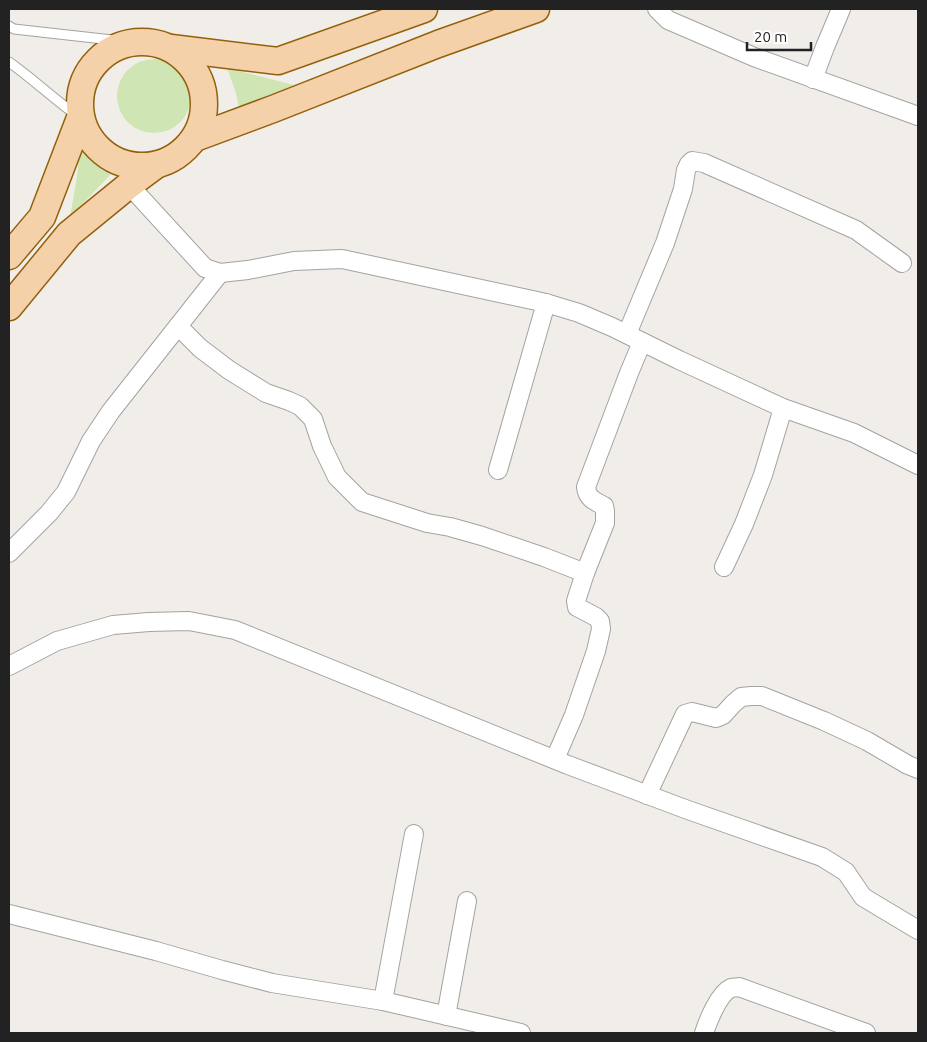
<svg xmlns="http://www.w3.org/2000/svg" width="927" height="1042" viewBox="0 0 927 1042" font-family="Ubuntu,sans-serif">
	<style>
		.grass { fill: #cfe6b4 }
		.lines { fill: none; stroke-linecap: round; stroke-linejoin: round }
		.service-casing { stroke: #a3a3a3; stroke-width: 11 }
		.minor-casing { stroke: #a3a3a3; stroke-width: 20 }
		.primary-casing { stroke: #93600c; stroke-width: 29 }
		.service { stroke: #fff; stroke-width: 9 }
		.minor { stroke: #fff; stroke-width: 18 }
		.primary { stroke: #f5d1aa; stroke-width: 26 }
	</style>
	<rect width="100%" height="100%" fill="#f1eee9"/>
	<g class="grass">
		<circle cx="154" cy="96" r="37"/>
		<polygon points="227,68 294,85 239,108 236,93"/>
		<polygon points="80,148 96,164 112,173 70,217 77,177"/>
	</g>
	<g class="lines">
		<defs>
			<g id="service">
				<polyline points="9,26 14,29 130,42"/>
				<path d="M9,62C33,79 55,100 79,117"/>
			</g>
			<g id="minor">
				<polyline points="657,9 668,20 754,57 918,116"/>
				<polyline points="813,79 825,47 841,9"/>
				<polyline points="129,185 205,268 220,273 248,270 294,261 342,259 546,303 579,313 612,327 679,360 783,408 854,433 918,465"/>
				<polyline points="178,326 200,348 229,370 266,393 289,401 300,406 313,419 322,446 337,477 362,502 427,523 450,527 482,536 544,557 585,573"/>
				<polyline points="627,334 665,243 683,189 686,170 689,164 692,161 704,163 856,230 902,263"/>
				<polyline points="498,470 546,303"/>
				<polyline points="9,553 49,513 66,492 91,441 111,411 220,273"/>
				<polyline points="724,567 744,524 763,475 783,408"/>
				<polyline points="9,666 57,641 113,625 149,622 189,621 235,630 568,765 688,810 822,857 846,872 863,897 918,930"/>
				<path d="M555,759L574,715L596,651L601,629L600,621L596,617L577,607L576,601L585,573L605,523V511L604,506C594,501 587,498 586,487L629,373L642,342"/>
				<polyline points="647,795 685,714 692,712 716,718 723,715 733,704 741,697 751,696 762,696 824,721 867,741 908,765 918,769"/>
				<polyline points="9,914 156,951 222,970 272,983 383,1001 521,1033"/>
				<polyline points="383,1001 414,834"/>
				<polyline points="446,1016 467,901"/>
				<path d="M704,1033C708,1021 719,993 731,988C734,987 736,988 739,987L866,1033"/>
			</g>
			<g id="primary">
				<circle cx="142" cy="104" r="62"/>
				<polyline points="171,48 278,61 424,9"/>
				<polyline points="195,138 273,109 438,44 536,9"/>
				<polyline points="9,256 42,217 80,118"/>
				<polyline points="9,307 69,234 129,185 156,165"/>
			</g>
		</defs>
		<use href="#service" class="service-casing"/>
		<use href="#minor" class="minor-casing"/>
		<use href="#primary" class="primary-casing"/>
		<use href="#service" class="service"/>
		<use href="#minor" class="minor"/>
		<use href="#primary" class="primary"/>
	</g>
	<rect width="927" height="1042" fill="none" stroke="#222222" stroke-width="20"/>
	<path d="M747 42v8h64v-8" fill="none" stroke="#222222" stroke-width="2.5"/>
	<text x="754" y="42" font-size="15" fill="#222222" stroke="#ffffff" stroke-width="4" paint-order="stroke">20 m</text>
</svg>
